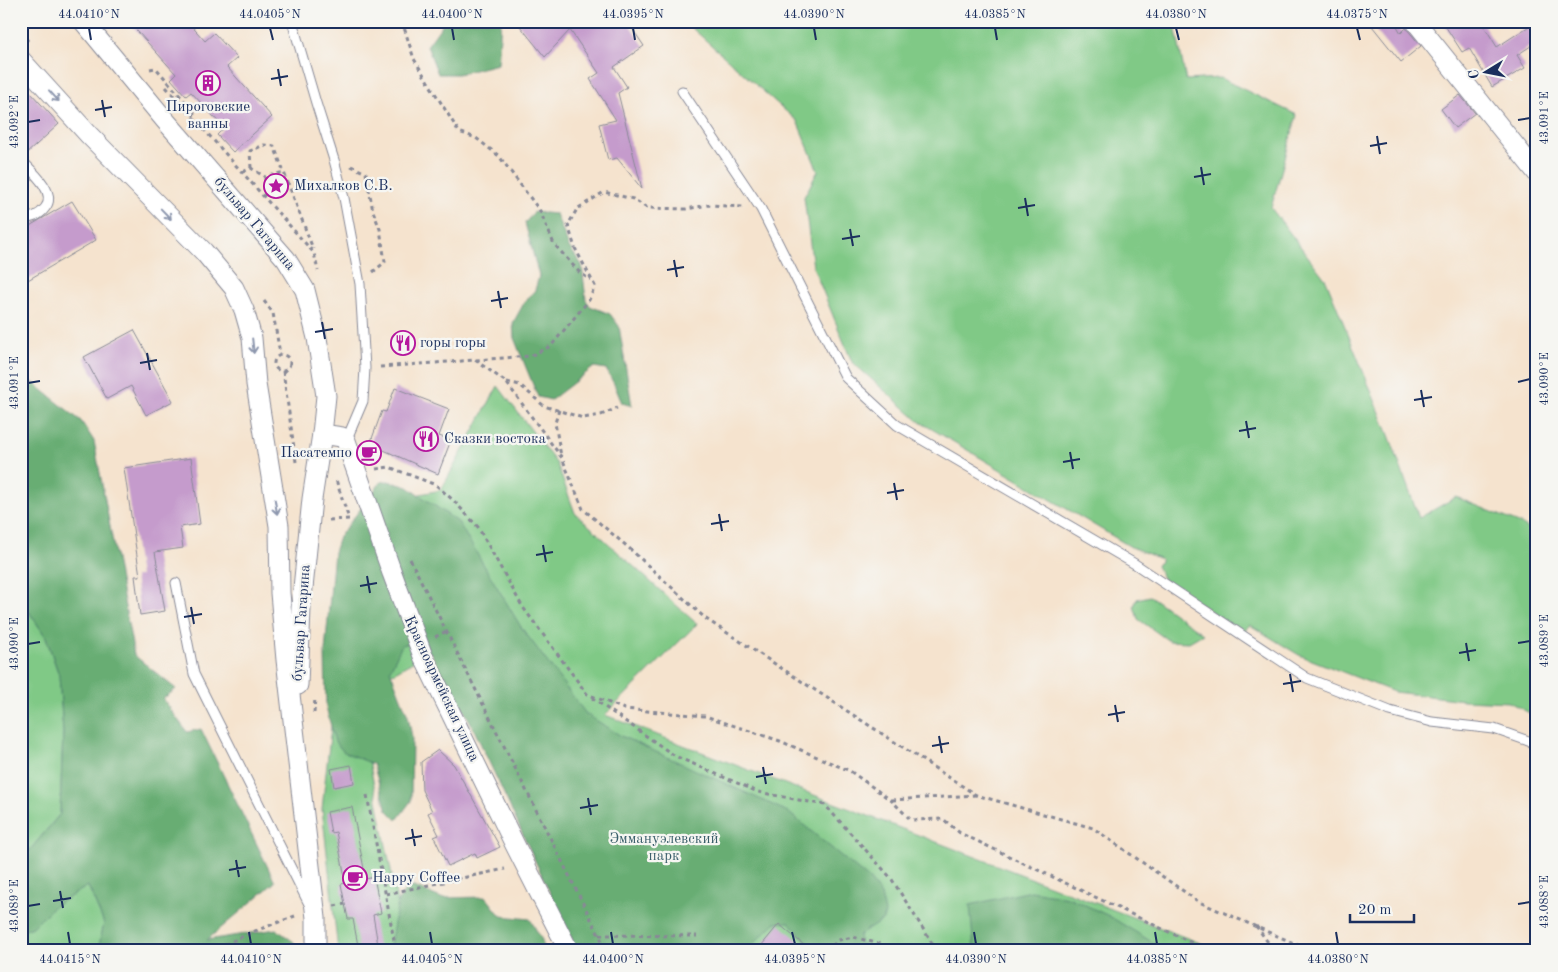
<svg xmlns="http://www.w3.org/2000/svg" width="1558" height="972" viewBox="0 0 1558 972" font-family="'Old Standard TT',serif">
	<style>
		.green { fill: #80c986; stroke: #4e7c72 }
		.forest { fill: #68ad73; stroke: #426e68 }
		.building { fill: #c59bcc }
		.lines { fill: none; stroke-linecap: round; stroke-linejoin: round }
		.service-casing { stroke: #888996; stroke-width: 11 }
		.minor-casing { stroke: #888996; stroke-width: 21 }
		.path { stroke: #888996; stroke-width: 3; stroke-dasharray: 4 4; stroke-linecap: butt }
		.service { stroke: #fff; stroke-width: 9 }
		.minor { stroke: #fff; stroke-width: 19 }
		.oneway { stroke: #8d97ae }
		.ticks { fill: none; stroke: #1b2f5e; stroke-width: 2 }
		.labels { text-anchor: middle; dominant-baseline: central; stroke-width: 4.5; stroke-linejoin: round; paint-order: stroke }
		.poi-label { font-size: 15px; fill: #1b2f5e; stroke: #f6f6f2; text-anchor: start }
		.street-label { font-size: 15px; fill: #1b2f5e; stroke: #f6f6f2 }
		.park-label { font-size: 15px; fill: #395d6a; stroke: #f6f6f2 }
		.neatline { fill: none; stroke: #1b2f5e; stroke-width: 2 }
		.ticks-label { font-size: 12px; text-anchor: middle; fill: #1b2f5e }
	</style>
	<rect width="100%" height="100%" fill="#f6f6f2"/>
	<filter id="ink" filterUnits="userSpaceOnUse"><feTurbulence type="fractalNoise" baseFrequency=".02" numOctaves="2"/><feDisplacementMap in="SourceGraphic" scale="10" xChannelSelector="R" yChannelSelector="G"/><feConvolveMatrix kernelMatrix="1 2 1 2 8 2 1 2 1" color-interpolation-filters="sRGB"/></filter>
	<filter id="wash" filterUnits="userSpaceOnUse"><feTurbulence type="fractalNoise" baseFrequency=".0096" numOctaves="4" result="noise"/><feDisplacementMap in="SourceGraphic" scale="20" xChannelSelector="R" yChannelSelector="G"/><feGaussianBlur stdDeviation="1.12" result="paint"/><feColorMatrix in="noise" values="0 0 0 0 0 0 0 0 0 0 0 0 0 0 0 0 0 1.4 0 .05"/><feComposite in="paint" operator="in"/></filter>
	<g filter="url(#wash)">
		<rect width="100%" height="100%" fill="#f5e3ce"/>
		<g class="green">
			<polygon points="684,21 1174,21 1186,80 1220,78 1297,115 1271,208 1326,280 1389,435 1419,518 1456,497 1521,524 1537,535 1537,717 1509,702 1464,700 1394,692 1299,655 1250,625 1244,631 1231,625 1164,580 1157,566 1161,559 1131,547 920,422 852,362 813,267 804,197 818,171 797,121"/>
			<polygon points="498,386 557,464 575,513 697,624 605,715 1221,951 600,951 444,644 395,672 354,685 407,951 338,951 322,809 342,628 363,505 441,490"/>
			<polygon points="1150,596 1203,634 1189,642 1169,641 1138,619 1134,606 1137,599"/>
			<polygon points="21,600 46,637 59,675 63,732 60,814 30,850 21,853"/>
			<polygon points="88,886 104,923 98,951 21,951 21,931 33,927 54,906"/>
		</g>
		<g class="forest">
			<polygon points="445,21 501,21 498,64 458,74 438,74 427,46"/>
			<polygon points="534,212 556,214 569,247 582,265 586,300 590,306 610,314 619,326 632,406 622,403 614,384 606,369 594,367 551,400 538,397 514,338 513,323 524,303 535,290 539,276 525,223"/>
			<polygon points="21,373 81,421 94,441 134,655 176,689 163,699 187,732 201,729 275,882 207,940 276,929 294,942 295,951 98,951 104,923 88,886 54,906 33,927 21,931 21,853 30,850 60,814 63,732 59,675 46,637 21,600"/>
			<polygon points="388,481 408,487 458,522 521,627 586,714 621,736 788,812 870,880 881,895 885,913 883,920 859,935 860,942 871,951 804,951 806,948 806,941 789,922 775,923 746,951 573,951 572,940 470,721 423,640 402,645 390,670 408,716 412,737 411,801 397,820 387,810 373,764 344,752 335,742 326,707 325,651 334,552 339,537 381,482"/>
			<polygon points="414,887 441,898 486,897 501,916 530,919 542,940 544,951 389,951 398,901 407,888"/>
			<polygon points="1031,891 1068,897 1109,916 1167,951 974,951 970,905"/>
		</g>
		<g id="blocks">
			<g class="building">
				<polygon points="128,21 187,21 205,41 214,33 237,58 227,67 272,117 233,152 217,135 224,128 191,92 186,96 178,87 171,79 176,74"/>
				<polygon points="516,21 627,21 644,46 614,67 627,87 618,93 642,189 617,158 608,160 599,124 616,120 590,79 599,73 570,30 545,57"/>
				<polygon points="1368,21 1394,21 1401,33 1406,28 1421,46 1401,62"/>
				<polygon points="1442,21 1481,21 1497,47 1537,21 1537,42 1517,55 1525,68 1492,87 1469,48 1462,52"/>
				<polygon points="21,82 59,124 25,155 21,154"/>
				<polygon points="1460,95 1475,113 1455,128 1441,109"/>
				<polygon points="72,201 96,240 21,284 21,231"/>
				<polygon points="134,330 173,401 146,415 131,386 107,399 84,357"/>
				<polygon points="395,388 449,409 439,436 451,440 438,474 370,444 382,411 386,412"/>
				<polygon points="191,458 200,524 180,527 183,548 155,552 165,611 140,615 135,576 140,576 124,468"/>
				<polygon points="438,750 454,765 500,847 477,858 475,853 448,866 434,837 439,835 428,813 432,811 422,790 421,762"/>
				<polygon points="351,765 354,783 334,787 331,769"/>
				<polygon points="352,807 366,879 374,877 381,913 373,915 379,951 359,951 353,919 348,919 341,884 346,883 336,832 331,833 327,812"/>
				<polygon points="779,924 811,951 757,951"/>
			</g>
		</g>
	</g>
	<g filter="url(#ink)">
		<use href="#blocks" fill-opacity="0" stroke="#888996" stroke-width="1"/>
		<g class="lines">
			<defs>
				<g id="service">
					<polyline points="292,21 316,103 334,160 344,198 360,284 365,368 363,401 346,441"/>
					<polyline points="682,91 761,209 846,378 897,425 1135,564 1307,678 1390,711 1432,722 1494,729 1537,744"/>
					<path d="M21,160C32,171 58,193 45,208C39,216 32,218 21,219"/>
					<polyline points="176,583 194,674 309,904"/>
				</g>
				<g id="minor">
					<polyline points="83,21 164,119 286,259 305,290 317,338 326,396 322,434 312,499 301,608 298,685"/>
					<polyline points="1415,21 1537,173"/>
					<polyline points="21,60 89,135 204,252 234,288 244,310 252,338 256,384 279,526 280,593 286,660 316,918 316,951"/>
					<polyline points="322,434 342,437 346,441 392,573 423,656 515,845 569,951"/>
				</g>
			</defs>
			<use href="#service" class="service-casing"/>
			<use href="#minor" class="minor-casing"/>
			<g class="path">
				<polyline points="402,21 414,59 459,132 476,138 499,156 540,211 554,244 580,273 591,280"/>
				<polyline points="21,33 28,41"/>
				<polyline points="150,69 156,68 194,112 193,117"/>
				<polyline points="166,87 314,253 318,271"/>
				<polyline points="351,166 366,173 373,211 380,229 385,262 373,272"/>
				<polyline points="251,168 250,151 264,145 274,146 313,249"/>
				<polyline points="243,172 251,168 265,177"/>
				<polyline points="265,196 265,177 284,172"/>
				<polyline points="264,301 273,313 280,354"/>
				<circle cx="282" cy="363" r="8"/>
				<polyline points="475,360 506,382 562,458 583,509 629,548 706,619 976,795 1093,828 1199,902 1312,951"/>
				<polyline points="380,367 530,356 551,346 589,300 595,286 575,248 568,225 577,209 604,192 633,199 647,208 686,209 708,205 743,207"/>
				<polyline points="283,371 296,462"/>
				<polyline points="507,382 520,385 544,406 583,418 601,415 617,408"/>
				<polyline points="559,410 555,423 561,456"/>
				<polyline points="376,469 389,467 436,485 454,501 478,527 522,606 587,694 624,709 705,716 780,741 850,771 892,801 911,820 943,819 960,833 1209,951"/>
				<polyline points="329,520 349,519 336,480"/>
				<polyline points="410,559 607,951"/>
				<polyline points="435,637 447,631"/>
				<polyline points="592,698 675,756 758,792 825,805 891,878 937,951"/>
				<polyline points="314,713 315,697"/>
				<polyline points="367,795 396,951"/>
				<polyline points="892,800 976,795"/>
				<polyline points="386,894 505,869"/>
				<polyline points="334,906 345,904"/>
				<polyline points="1256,926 1270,945 1282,951"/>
				<polyline points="599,935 697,936"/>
				<polyline points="21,947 30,951"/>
				<polyline points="210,951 255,931 295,916"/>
				<polyline points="826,951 839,940 853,937 907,951"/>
			</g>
			<use href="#service" class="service"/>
			<use href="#minor" class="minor"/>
		</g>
		<defs><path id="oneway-shaft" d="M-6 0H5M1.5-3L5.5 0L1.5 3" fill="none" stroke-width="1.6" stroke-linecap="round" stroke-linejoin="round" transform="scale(1.25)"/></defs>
		<g class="oneway">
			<use href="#oneway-shaft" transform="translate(54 96) rotate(48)"/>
			<use href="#oneway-shaft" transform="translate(166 214) rotate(46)"/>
			<use href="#oneway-shaft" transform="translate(253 346) rotate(84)"/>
			<use href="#oneway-shaft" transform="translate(276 507) rotate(81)"/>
		</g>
	</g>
	<path class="ticks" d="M89,28L91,40M270,28L273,40M452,28L454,40M633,28L635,40M814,28L816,40M995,28L997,40M1176,28L1179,40M1357,28L1360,40M278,69L281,86M271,79L288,76M102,100L105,117M95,110L112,107M1518,120L1530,118M28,122L40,120M1377,136L1380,154M1370,146L1387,143M1201,167L1204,185M1194,177L1211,174M1025,198L1028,216M1018,208L1035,205M850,229L853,246M842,239L860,236M674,260L677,277M667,270L684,267M498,291L501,308M491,301L508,298M322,322L325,339M315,332L333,329M147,353L150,370M140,363L157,360M1518,382L1530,379M28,383L40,381M1421,390L1424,407M1414,400L1432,397M1246,421L1249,438M1239,431L1256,428M1070,452L1073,469M1063,462L1080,459M894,483L897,500M887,493L904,490M719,514L722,531M711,524L729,521M543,545L546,562M536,555L553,552M367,576L370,593M360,586L377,583M191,607L194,624M184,617L202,614M1466,643L1469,661M1518,643L1530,641M28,644L40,642M1459,653L1476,650M1290,674L1293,692M1283,684L1301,681M1115,705L1118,722M1108,715L1125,712M939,736L942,753M932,746L949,743M763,767L766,784M756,777L773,774M588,798L591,815M580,808L598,805M412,829L415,846M405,839L422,836M236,860L239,877M229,870L246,867M60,891L63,908M53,901L71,898M1518,904L1530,902M28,906L40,904M68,932L70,944M249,932L251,944M430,932L432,944M611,932L613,944M792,932L795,944M974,932L976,944M1155,932L1157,944M1336,932L1338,944"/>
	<defs>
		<symbol id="building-ring" viewBox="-11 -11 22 22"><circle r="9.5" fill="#f6f6f2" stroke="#b5179e" stroke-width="1.5"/><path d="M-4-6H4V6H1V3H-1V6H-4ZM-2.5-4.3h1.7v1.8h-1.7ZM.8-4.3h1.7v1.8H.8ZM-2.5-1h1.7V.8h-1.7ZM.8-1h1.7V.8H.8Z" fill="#b5179e"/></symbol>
		<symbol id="sight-ring" viewBox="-11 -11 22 22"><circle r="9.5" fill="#f6f6f2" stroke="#b5179e" stroke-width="1.5"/><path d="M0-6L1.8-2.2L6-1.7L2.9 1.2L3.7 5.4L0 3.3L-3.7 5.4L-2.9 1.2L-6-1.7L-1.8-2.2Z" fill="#b5179e"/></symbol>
		<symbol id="restaurant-ring" viewBox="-11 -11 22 22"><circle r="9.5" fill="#f6f6f2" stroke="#b5179e" stroke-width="1.5"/><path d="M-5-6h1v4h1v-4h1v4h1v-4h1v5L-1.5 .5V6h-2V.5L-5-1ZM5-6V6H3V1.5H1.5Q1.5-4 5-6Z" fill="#b5179e"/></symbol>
		<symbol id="cafe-ring" viewBox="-11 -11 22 22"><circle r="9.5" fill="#f6f6f2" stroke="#b5179e" stroke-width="1.5"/><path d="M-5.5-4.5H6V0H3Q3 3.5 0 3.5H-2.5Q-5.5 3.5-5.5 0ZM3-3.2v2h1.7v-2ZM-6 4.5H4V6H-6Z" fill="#b5179e"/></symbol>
	</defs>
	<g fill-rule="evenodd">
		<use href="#building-ring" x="194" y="69" width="28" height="28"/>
		<use href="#sight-ring" x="262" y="172" width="28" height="28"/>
		<use href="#restaurant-ring" x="389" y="329" width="28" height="28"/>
		<use href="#restaurant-ring" x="412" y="425" width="28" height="28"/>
		<use href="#cafe-ring" x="355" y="439" width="28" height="28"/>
		<use href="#cafe-ring" x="341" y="864" width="28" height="28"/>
	</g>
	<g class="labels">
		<g class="poi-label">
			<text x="208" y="107" text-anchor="middle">Пироговские<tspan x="208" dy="17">ванны</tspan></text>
			<text x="294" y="186">Михалков С.В.</text>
			<text x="420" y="343">горы горы</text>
			<text x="444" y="439">Сказки востока</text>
			<text x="352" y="453" text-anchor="end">Пасатемпо</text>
			<text x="372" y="878">Happy Coffee</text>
		</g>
		<g class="street-label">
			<text transform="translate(254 224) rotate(50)">бульвар Гагарина</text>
			<text transform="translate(302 623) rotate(-86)">бульвар Гагарина</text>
			<text transform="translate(441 689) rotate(65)">Красноармейская улица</text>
		</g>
		<g class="park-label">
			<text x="664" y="839">Эммануэлевский<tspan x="664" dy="17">парк</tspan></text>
		</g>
	</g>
	<rect width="1558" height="972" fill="none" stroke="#f6f6f2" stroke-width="55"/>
	<g transform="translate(1486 72) rotate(260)" stroke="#f6f6f2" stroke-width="4" paint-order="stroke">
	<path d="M0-4L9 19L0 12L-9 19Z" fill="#1b2f5e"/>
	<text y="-8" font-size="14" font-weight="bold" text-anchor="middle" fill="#1b2f5e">С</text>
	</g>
	<path d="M1350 914v8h64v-8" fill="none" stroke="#1b2f5e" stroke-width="2.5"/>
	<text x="1358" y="914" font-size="15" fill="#1b2f5e" stroke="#f6f6f2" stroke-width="4" paint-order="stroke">20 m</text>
	<rect x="28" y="28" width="1502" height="916" class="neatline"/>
	<g class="ticks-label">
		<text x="89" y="18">44.0410°N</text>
		<text x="270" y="18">44.0405°N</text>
		<text x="452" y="18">44.0400°N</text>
		<text x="633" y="18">44.0395°N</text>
		<text x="814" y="18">44.0390°N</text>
		<text x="995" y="18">44.0385°N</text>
		<text x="1176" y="18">44.0380°N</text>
		<text x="1357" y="18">44.0375°N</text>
		<text transform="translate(1544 118) rotate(-90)" y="4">43.091°E</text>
		<text transform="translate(14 122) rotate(-90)" y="4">43.092°E</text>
		<text transform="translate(1544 379) rotate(-90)" y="4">43.090°E</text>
		<text transform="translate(14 383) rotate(-90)" y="4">43.091°E</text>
		<text transform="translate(1544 641) rotate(-90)" y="4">43.089°E</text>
		<text transform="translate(14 644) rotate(-90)" y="4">43.090°E</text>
		<text transform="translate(1544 902) rotate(-90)" y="4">43.088°E</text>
		<text transform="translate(14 906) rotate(-90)" y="4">43.089°E</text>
		<text x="70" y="963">44.0415°N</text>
		<text x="251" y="963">44.0410°N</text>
		<text x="432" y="963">44.0405°N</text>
		<text x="613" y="963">44.0400°N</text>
		<text x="795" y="963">44.0395°N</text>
		<text x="976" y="963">44.0390°N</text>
		<text x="1157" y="963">44.0385°N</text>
		<text x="1338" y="963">44.0380°N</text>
	</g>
</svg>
